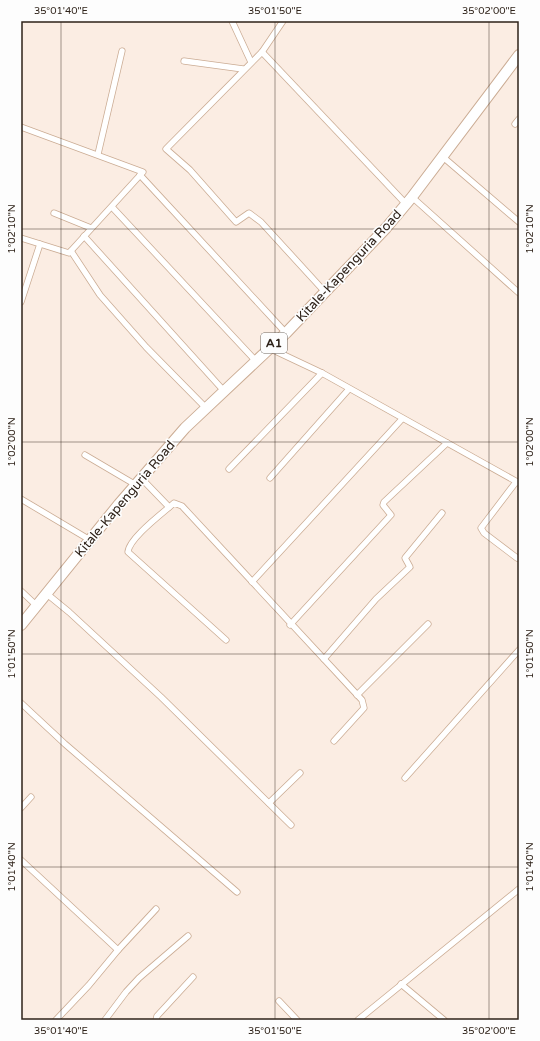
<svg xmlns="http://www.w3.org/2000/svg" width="540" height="1041" viewBox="0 0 540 1041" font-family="'Varela Round',sans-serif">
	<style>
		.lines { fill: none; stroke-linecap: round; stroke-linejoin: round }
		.street-casing { stroke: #cbac94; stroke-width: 7 }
		.highway-casing { stroke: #cbac94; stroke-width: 12 }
		.street { stroke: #fff; stroke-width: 5.5 }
		.highway { stroke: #fff; stroke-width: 10 }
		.ticks { fill: none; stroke: #2e2219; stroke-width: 1; stroke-opacity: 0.45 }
		.labels { text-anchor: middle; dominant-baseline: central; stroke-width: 3.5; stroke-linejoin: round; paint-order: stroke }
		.shield { fill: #fdfdfd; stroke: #6c645d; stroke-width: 1 }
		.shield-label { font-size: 12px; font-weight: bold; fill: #2e2219 }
		.street-label { font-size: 13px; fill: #2e2219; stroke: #fdfdfd }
		.neatline { fill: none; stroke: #2e2219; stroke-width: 1.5 }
		.ticks-label { font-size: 10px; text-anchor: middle; fill: #2e2219 }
	</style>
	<rect width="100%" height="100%" fill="#fbede3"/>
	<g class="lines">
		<defs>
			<g id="street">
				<polyline points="232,21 251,62"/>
				<polyline points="283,21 262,52 166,149 190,170 236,222 249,213 261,222 325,292"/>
				<polyline points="262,52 406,204"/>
				<polyline points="184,61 243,69"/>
				<polyline points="515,124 519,119"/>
				<polyline points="21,127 143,172 69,253 21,238"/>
				<polyline points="98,154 122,51"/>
				<polyline points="443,157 519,222"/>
				<polyline points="140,175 286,333"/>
				<polyline points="412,197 519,293"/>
				<polyline points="112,207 255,360"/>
				<polyline points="54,213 91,228"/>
				<polyline points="84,236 224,391"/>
				<polyline points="71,251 100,295 146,347 206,408"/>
				<polyline points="21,302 40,244"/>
				<polyline points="269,348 322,373 519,483"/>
				<polyline points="85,455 136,485"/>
				<polyline points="229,469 322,373"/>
				<polyline points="270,478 349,389"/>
				<polyline points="142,479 169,507"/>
				<polyline points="516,482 481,528 484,533 517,558"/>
				<polyline points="21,499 90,540"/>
				<polyline points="252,582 402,419"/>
				<polyline points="21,591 37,606"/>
				<polyline points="47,594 69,612 161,697 291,825"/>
				<polyline points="290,625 391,515 383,505 384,502 447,443"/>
				<path d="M226,640L128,552C129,538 163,513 174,503L182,506L362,700L364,708L334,741"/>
				<polyline points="324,659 376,599 410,567 405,558 442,513"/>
				<polyline points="357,695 428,624"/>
				<polyline points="21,703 65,744 237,892"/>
				<polyline points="405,778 519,650"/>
				<polyline points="269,803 300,773"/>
				<polyline points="21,808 31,797"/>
				<polyline points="21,860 118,950 89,985 56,1020"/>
				<polyline points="118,950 156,909"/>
				<polyline points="401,984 444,1020"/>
				<polyline points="279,1001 297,1020"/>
				<polyline points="105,1020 126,992 139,978 188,936"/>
				<polyline points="156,1020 157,1016 193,977"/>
				<polyline points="358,1020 519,889"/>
			</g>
			<polyline id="highway" points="21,625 119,504 185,428 286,333 386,228 412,197 519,55"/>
		</defs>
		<use href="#street" class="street-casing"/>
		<use href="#highway" class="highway-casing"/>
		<use href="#street" class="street"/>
		<use href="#highway" class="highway"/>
	</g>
	<path class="ticks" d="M61,21V1020M275,21V1020M489,21V1020M21,229H519M21,442H519M21,654H519M21,867H519"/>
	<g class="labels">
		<rect class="shield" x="261" y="333" width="26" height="20" rx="3"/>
		<g class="shield-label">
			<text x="274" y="343">A1</text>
		</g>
		<g class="street-label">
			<text transform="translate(349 266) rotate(-47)">Kitale-Kapenguria Road</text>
			<text transform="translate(125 499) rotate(-50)">Kitale-Kapenguria Road</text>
		</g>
	</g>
	<rect width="540" height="1041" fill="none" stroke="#fdfdfd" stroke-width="44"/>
	<rect x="22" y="22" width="496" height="997" class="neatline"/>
	<g class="ticks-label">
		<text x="61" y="14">35°01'40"E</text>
		<text x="275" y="14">35°01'50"E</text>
		<text x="489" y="14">35°02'00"E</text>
		<text transform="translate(11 229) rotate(-90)" y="4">1°02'10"N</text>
		<text transform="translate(529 229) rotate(-90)" y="4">1°02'10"N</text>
		<text transform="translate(11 442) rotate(-90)" y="4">1°02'00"N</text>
		<text transform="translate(529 442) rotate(-90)" y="4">1°02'00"N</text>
		<text transform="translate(11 654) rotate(-90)" y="4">1°01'50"N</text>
		<text transform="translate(529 654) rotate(-90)" y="4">1°01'50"N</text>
		<text transform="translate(11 867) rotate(-90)" y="4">1°01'40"N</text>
		<text transform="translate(529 867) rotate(-90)" y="4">1°01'40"N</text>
		<text x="61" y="1034">35°01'40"E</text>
		<text x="275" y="1034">35°01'50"E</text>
		<text x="489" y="1034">35°02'00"E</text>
	</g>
</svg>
